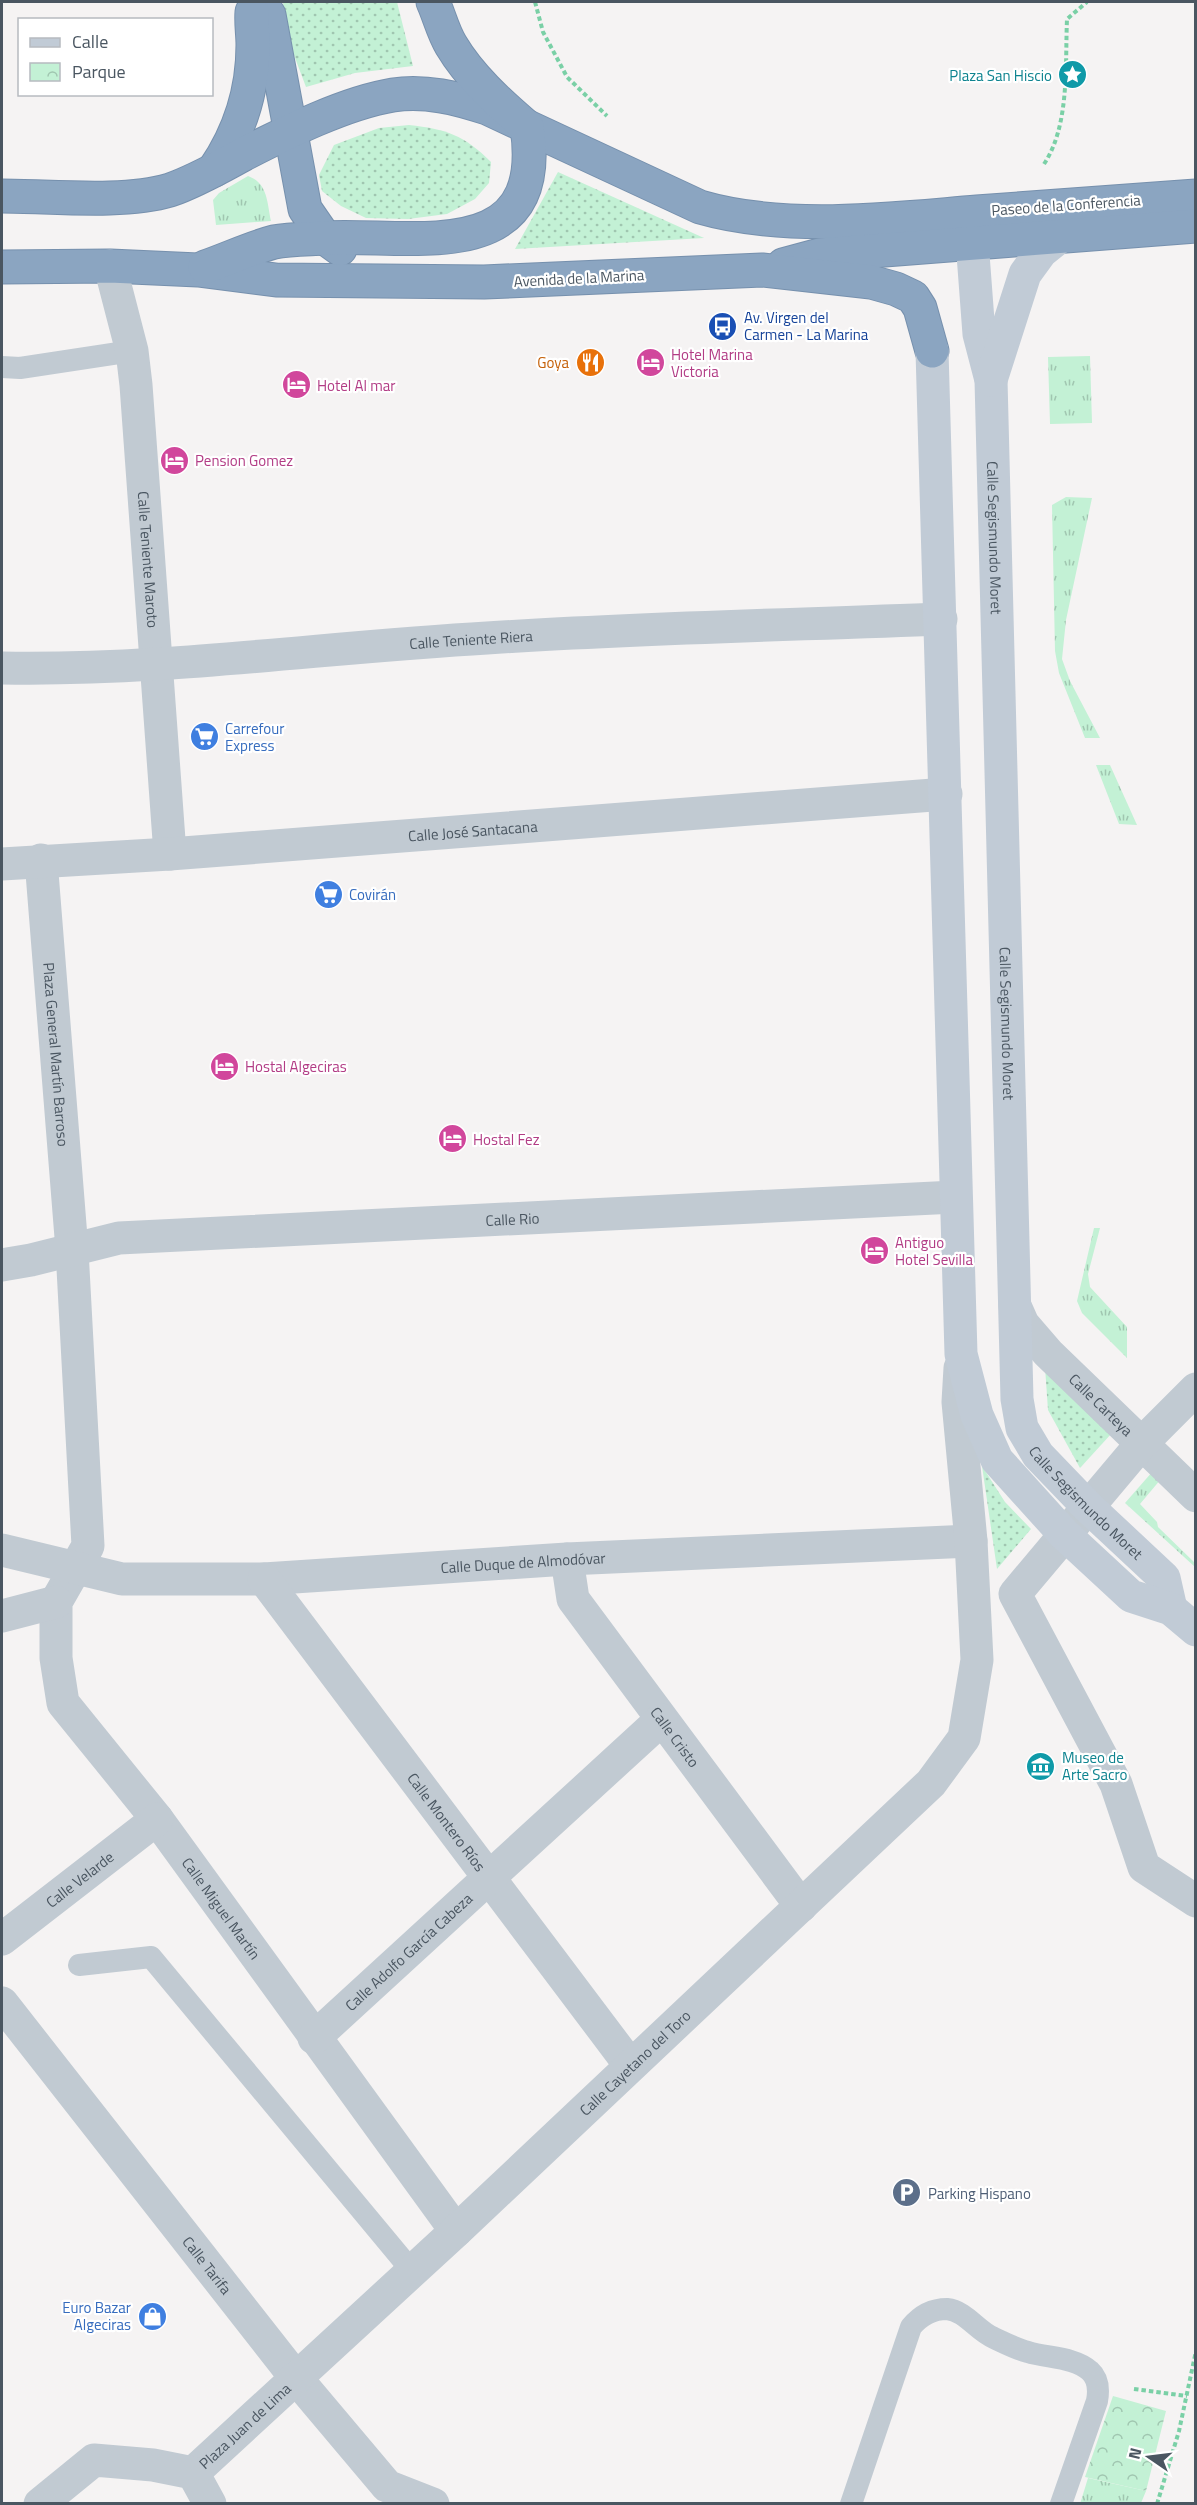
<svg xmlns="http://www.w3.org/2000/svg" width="1197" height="2505" viewBox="0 0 1197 2505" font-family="'Titillium Web',sans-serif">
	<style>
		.grass { fill: url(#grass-tufts) }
		.park { fill: url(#park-crowns) }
		.garden { fill: url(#garden-dots) }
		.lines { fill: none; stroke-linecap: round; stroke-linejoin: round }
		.highway-casing { stroke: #7690ad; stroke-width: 35 }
		.path { stroke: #7ad0a6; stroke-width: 4; stroke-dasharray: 4.5 3; stroke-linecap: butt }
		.lane { stroke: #c1cad2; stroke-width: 22 }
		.street { stroke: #c1cad2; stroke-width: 33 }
		.secondary { stroke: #c1cbd6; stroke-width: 33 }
		.highway { stroke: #8ba5c1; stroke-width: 33 }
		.labels { text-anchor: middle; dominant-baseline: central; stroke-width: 4.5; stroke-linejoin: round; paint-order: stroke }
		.culture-label { font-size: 15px; fill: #0d838f; stroke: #fff; text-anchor: end }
		.street-label { font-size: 15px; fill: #4a5661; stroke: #fff }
		.transit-label { font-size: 15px; fill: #164399; stroke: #fff; text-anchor: start }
		.hotel-label { font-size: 15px; fill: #b23c85; stroke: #fff; text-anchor: start }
		.food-label { font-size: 15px; fill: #c56008; stroke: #fff; text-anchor: end }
		.shop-label { font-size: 15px; fill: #366cbe; stroke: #fff; text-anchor: start }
		.service-label { font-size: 15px; fill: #4e5e75; stroke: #fff; text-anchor: start }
	</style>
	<defs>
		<pattern id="grass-tufts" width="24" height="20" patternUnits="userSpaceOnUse" patternTransform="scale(1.5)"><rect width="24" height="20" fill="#c3f1d5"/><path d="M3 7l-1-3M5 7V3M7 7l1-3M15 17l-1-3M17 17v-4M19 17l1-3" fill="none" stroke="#a0c6b0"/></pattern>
		<pattern id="park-crowns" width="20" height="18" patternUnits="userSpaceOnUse" patternTransform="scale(1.5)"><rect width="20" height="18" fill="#c3f1d5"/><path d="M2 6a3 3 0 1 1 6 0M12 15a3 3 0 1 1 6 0" fill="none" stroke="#a0c6b0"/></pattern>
		<pattern id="garden-dots" width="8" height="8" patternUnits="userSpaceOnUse" patternTransform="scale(1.5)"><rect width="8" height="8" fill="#c3f1d5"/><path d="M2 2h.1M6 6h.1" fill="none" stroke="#a0c6b0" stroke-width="1.8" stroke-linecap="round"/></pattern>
	</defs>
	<rect width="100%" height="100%" fill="#f5f3f3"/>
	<g class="grass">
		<path d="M248,176C268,183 267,203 271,221L216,225L213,200L219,193Z"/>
		<polygon points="1090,356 1092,423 1050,424 1048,357"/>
		<polygon points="1066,497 1092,498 1066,620 1062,659 1070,681 1100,738 1085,738 1059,673 1055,651 1052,505"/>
		<polygon points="1096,765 1110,765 1137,825 1119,824"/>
		<polygon points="1094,1228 1100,1228 1088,1274 1090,1287 1127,1327 1127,1358 1082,1313 1077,1301"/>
		<polygon points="1153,1471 1161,1479 1140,1504 1157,1522 1158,1527 1195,1563 1195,1567 1125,1503"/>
		<polygon points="1088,2478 1146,2491 1141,2503 1080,2504"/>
	</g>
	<polygon class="park" points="1113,2396 1166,2411 1146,2491 1085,2477"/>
	<g class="garden">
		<polygon points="283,2 397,2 413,66 355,73 306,87 286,34"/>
		<path d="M409,125C446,129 464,135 491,162L489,183L475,199L447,214L408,219L366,218L341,206L322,191L319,175L334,145L379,128Z"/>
		<polygon points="558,172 704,238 515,249"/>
		<polygon points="1045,1367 1112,1433 1080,1468 1048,1410"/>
		<polygon points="982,1466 1005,1502 1031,1529 997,1569"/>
	</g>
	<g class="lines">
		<defs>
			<g id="highway">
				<polyline points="260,2 269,15 305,209 325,238 340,249"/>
				<path d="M214,170C240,132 253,91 253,45C253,34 251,23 252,12"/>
				<path d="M2,196C51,196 123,204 170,190C196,181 220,167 244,154C287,132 345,103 393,95C425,90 457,98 487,108L700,207C786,232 889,219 977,212C1050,206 1123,201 1196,196"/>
				<polyline points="783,265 820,255 1196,226"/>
				<polyline points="2,267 110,266 198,270 276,280 484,282 762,270 871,282 896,289 913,297 920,308 932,351"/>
				<path d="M205,267C228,259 251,248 274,242C289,239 308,239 324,238C413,233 548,269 527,127C499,103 470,77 451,45C443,32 439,15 433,2"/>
			</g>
		</defs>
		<use href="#highway" class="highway-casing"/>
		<g class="path">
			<polyline points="535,2 543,32 567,77 607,116"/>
			<path d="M1044,164C1070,125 1065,65 1067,19L1087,2"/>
			<polyline points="1134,2389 1187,2396"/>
			<polyline points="1157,2504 1179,2431 1196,2351"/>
		</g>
		<g class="lane">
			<polyline points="2,367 20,368 132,351"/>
			<polyline points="79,1965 151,1957 412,2271"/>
			<path d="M851,2504L911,2327C920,2316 931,2309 947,2309C966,2311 977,2331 994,2338C1005,2343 1016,2349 1028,2352C1047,2358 1075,2357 1090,2371C1099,2379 1099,2390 1097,2401L1061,2504"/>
		</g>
		<g class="street">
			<path id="s1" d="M110,266L132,351L136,385L170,854"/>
			<path id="s2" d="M2,668C163,671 326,647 487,638C638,628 790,625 941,619"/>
			<path id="s3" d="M41,860L72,1250L88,1546L56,1602V1658L63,1703L157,1819L456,2231"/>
			<path id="s4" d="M2,864L170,854L946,794"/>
			<path id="s5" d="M2,1265L31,1260L119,1238L955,1197"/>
			<path id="s6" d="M1015,1306L1023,1324L1048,1353L1196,1496"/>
			<polyline points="1196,1389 1142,1443 1015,1594 1116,1784 1144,1867 1196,1901"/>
			<path id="s7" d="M2,1550L122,1579H264L567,1559L971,1541"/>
			<path id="s8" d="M567,1559L573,1599L801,1906"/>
			<path id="s9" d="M264,1579L630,2065"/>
			<polyline points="2,1616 56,1602"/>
			<path id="s10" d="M2,1939L157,1819"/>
			<path id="s11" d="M2,2003L296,2378L387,2486L433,2504"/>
			<path id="s12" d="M314,2038L661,1720"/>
			<path id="s13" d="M193,2473L456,2231L931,1783L964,1738L977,1660L971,1541L958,1402L960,1368"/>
			<polyline points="40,2504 94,2460 153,2465 193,2473 210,2504"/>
		</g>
		<g class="secondary">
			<path id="s14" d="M955,222L972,241L979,334L991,380L1017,1399L1022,1428L1038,1455L1088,1507L1164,1578L1171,1609"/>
			<polyline points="932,351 961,1354 977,1415 997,1460 1064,1534 1131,1596 1171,1609 1196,1630"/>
			<polyline points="991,380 1025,274 1041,252 1062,235"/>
		</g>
		<use href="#highway" class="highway"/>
	</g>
	<defs>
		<symbol id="sight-disc" viewBox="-11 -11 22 22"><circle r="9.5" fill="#0f9aa8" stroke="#fff"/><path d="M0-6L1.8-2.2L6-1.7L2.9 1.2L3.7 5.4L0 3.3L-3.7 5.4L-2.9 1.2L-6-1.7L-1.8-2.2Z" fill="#fff"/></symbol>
		<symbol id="bus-disc" viewBox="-11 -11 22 22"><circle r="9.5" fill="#1a4fb4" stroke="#fff"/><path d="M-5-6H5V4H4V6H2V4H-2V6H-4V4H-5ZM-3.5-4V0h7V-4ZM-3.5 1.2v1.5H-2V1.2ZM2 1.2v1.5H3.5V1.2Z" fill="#fff"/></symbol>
		<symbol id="restaurant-disc" viewBox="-11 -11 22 22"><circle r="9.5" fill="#e8710a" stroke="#fff"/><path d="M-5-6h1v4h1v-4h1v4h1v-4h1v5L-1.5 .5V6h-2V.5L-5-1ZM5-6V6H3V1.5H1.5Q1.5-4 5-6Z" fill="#fff"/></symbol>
		<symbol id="hotel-disc" viewBox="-11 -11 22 22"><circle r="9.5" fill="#d1479c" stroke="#fff"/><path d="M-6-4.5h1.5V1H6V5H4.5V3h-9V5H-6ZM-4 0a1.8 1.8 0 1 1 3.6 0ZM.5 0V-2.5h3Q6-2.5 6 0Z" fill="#fff"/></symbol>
		<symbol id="supermarket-disc" viewBox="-11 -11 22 22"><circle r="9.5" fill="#3f7fe0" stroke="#fff"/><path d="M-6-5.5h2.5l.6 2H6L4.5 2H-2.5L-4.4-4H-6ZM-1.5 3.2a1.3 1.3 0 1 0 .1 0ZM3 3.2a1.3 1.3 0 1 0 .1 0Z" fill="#fff"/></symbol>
		<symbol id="museum-disc" viewBox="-11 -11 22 22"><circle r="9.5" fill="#0f9aa8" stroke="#fff"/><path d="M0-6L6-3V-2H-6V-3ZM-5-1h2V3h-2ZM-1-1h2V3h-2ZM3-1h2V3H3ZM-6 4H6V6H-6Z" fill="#fff"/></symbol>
		<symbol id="parking-disc" viewBox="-11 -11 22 22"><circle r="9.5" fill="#5c6f8a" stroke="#fff"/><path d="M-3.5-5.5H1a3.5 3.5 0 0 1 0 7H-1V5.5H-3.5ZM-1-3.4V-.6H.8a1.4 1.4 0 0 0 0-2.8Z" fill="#fff"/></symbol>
		<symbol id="shop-disc" viewBox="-11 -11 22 22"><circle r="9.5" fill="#3f7fe0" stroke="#fff"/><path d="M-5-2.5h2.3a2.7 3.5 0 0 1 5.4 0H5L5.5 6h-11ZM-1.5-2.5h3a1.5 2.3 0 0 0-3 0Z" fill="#fff"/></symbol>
	</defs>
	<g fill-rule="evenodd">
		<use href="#sight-disc" x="1056" y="58" width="33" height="33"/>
		<use href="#bus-disc" x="706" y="310" width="33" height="33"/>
		<use href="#restaurant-disc" x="574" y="346" width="33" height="33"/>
		<use href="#hotel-disc" x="634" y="346" width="33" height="33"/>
		<use href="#hotel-disc" x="280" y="368" width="33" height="33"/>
		<use href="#hotel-disc" x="158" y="444" width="33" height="33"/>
		<use href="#supermarket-disc" x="188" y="720" width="33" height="33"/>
		<use href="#supermarket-disc" x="312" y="878" width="33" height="33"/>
		<use href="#hotel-disc" x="208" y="1050" width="33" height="33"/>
		<use href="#hotel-disc" x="436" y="1122" width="33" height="33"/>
		<use href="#hotel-disc" x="858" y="1234" width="33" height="33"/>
		<use href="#museum-disc" x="1024" y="1750" width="33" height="33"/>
		<use href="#parking-disc" x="890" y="2176" width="33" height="33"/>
		<use href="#shop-disc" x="136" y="2300" width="33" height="33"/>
	</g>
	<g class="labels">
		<g class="culture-label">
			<text x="1052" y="75">Plaza San Hiscio</text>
			<text x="1062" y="1757" text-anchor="start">Museo de<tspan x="1062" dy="17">Arte Sacro</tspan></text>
		</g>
		<g class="street-label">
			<text transform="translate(1066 205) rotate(-4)">Paseo de la Conferencia</text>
			<text transform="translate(579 278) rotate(-3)">Avenida de la Marina</text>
			<text stroke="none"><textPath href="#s14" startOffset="324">Calle Segismundo Moret</textPath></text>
			<text stroke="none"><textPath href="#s1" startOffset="297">Calle Teniente Maroto</textPath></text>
			<text stroke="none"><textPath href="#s2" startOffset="470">Calle Teniente Riera</textPath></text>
			<text stroke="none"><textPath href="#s4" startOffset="472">Calle José Santacana</textPath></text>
			<text stroke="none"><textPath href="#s14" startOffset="810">Calle Segismundo Moret</textPath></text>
			<text stroke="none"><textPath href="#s3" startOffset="195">Plaza General Martín Barroso</textPath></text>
			<text stroke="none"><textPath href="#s5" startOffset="514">Calle Rio</textPath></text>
			<text stroke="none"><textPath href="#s6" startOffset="132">Calle Carteya</textPath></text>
			<text stroke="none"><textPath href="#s14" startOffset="1314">Calle Segismundo Moret</textPath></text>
			<text stroke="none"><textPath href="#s7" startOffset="525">Calle Duque de Almodóvar</textPath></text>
			<text stroke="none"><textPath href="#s8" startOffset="212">Calle Cristo</textPath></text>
			<text stroke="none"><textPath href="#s9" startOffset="304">Calle Montero Ríos</textPath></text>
			<text stroke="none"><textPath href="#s10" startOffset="98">Calle Velarde</textPath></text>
			<text stroke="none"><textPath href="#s3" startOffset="1113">Calle Miguel Martín</textPath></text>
			<text stroke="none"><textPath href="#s12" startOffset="128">Calle Adolfo García Cabeza</textPath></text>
			<text stroke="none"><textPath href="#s13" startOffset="603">Calle Cayetano del Toro</textPath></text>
			<text stroke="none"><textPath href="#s11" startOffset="333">Calle Tarifa</textPath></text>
			<text stroke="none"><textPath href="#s13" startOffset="70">Plaza Juan de Lima</textPath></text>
		</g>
		<g class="transit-label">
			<text x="744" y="317">Av. Virgen del<tspan x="744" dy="17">Carmen - La Marina</tspan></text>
		</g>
		<g class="hotel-label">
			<text x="671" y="354">Hotel Marina<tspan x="671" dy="17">Victoria</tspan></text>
			<text x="317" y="385">Hotel Al mar</text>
			<text x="195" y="460">Pension Gomez</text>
			<text x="245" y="1066">Hostal Algeciras</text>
			<text x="473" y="1139">Hostal Fez</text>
			<text x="895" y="1242">Antiguo<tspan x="895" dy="17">Hotel Sevilla</tspan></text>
		</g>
		<g class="food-label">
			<text x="569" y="362">Goya</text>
		</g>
		<g class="shop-label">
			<text x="225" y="728">Carrefour<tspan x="225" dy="17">Express</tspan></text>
			<text x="349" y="894">Covirán</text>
			<text x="131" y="2307" text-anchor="end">Euro Bazar<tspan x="131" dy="17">Algeciras</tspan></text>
		</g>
		<g class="service-label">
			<text x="928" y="2193">Parking Hispano</text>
		</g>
	</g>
	<rect width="1197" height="2505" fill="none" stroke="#4a5661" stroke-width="6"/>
	<rect x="18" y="18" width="195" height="78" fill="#ffffff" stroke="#b7bbc0" stroke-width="1.5"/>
	<rect x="30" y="38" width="30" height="9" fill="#c1cbd6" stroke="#b7bbc0" stroke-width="1.5"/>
	<text x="72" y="48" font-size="18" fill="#4a5661">Calle</text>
	<rect x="30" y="63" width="30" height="18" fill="url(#park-crowns)" stroke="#b7bbc0" stroke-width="1.5"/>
	<text x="72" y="78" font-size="18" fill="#4a5661">Parque</text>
	<g transform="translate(1149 2457) rotate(284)" stroke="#ffffff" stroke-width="4.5" paint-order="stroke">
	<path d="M0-4.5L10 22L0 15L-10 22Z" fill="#4a5661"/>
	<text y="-9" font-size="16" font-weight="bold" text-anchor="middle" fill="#4a5661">N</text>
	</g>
</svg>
